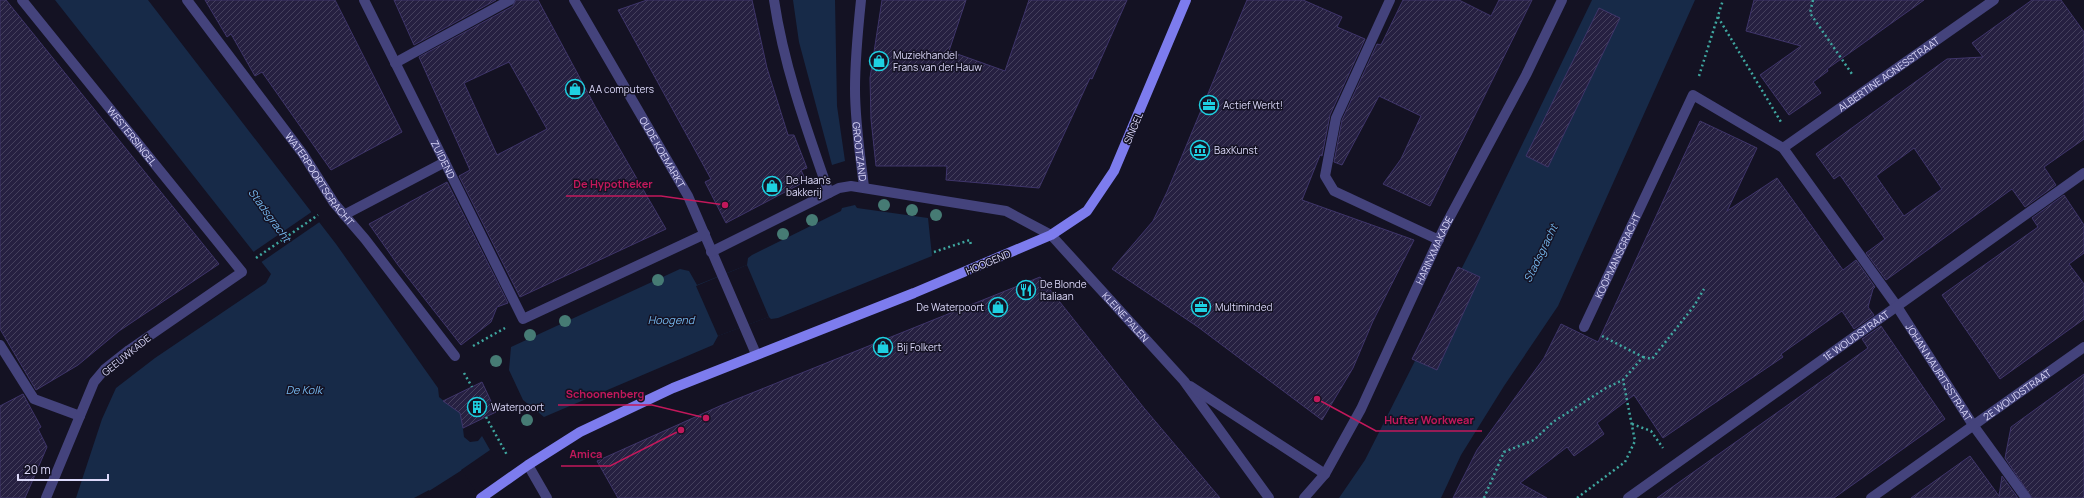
<svg xmlns="http://www.w3.org/2000/svg" width="2084" height="498" viewBox="0 0 2084 498" font-family="Manrope,sans-serif">
	<style>
		.water { fill: #172a48 }
		.pier { fill: #141223 }
		.building { fill: url(#building-hatch); stroke: #3f356a; fill-rule: evenodd }
		.lines { fill: none; stroke-linecap: round; stroke-linejoin: round }
		.path { stroke: #3fa7a0; stroke-width: 2.5; stroke-dasharray: 2 3; stroke-linecap: butt }
		.lane { stroke: #44437c; stroke-width: 10 }
		.street { stroke: #44437c; stroke-width: 10 }
		.secondary { stroke: #7d7cee; stroke-width: 10 }
		.tree { fill: #467b74 }
		.labels { text-anchor: middle; dominant-baseline: central; stroke-width: 3; stroke-linejoin: round; paint-order: stroke }
		.poi-label { font-size: 10px; fill: #dcd9fa; stroke: #141223; text-anchor: start }
		.street-label { font-size: 10px; fill: #dcd9fa; stroke: #141223 }
		.water-label { font-size: 11px; font-style: italic; fill: #74b6ec; stroke: #141223 }
		.leader { fill: none; stroke: #c2185b; stroke-width: 1.5 }
		.callout-dot { fill: #c2185b; stroke: #141223; stroke-width: 1.5 }
		.callout-label { font-size: 11px; text-anchor: middle; font-weight: bold; fill: #c2185b; stroke: #141223; stroke-width: 3; stroke-linejoin: round; paint-order: stroke }
	</style>
	<defs>
		<pattern id="building-hatch" width="6" height="6" patternUnits="userSpaceOnUse"><rect width="6" height="6" fill="#262041"/><path d="M-1 1l2-2M0 6l6-6M5 7l2-2" fill="none" stroke="#45405d"/></pattern>
	</defs>
	<rect width="100%" height="100%" fill="#141223"/>
	<g class="water">
		<polygon points="55,0 148,0 336,244 438,388 439,397 445,402 452,401 468,423 463,429 464,437 470,442 478,441 482,436 490,450 461,470 478,498 434,498 429,490 414,498 76,498 102,419 116,388 155,358 266,283 271,274"/>
		<polygon points="793,0 835,0 837,106 845,161 832,165 799,42"/>
		<polygon points="1592,0 1695,0 1558,306 1504,386 1461,455 1441,498 1339,498 1365,460 1476,240"/>
		<polygon points="855,205 857,208 928,218 932,256 778,318 771,319 769,317 718,336 713,345 544,417 523,400 509,370 511,347 680,269 689,271 697,285 747,265 748,258 752,255 841,211 842,208"/>
	</g>
	<g class="pier">
		<polygon points="313,211 321,221 260,263 252,253"/>
		<polygon points="747,265 769,317 718,336 696,286"/>
		<polygon points="462,470 480,498 433,498 429,491"/>
	</g>
	<g class="building">
		<polygon points="0,0 6,0 219,264 119,331 78,365 36,390 0,329"/>
		<polygon points="205,0 335,0 402,132 331,170 262,72 255,76 231,34 227,37"/>
		<polygon points="394,0 496,0 414,45"/>
		<path d="M516,0H538L596,108L666,229L520,297L459,176L470,170L419,57L513,6ZM509,62L547,129L497,155L464,83Z"/>
		<polygon points="647,0 752,0 767,68 788,135 794,135 807,168 801,170 806,181 726,223 705,182 711,179 618,10"/>
		<polygon points="882,0 966,0 949,51 1005,71 1029,0 1127,0 1092,79 1090,78 1039,188 946,180 947,166 876,166 871,119 870,78"/>
		<polygon points="1247,0 1303,0 1342,17 1337,27 1365,39 1330,115 1322,156 1320,155 1302,200 1414,240 1373,321 1353,368 1322,420 1198,327 1112,269 1153,221 1167,192"/>
		<polygon points="1403,0 1459,0 1491,16 1499,0 1532,0 1430,206 1383,184 1401,159 1421,116 1379,96 1342,165 1334,162 1342,120 1377,44 1381,45"/>
		<polygon points="1754,0 1924,0 1827,69 1828,71 1813,82 1821,93 1789,115 1760,75 1801,46 1746,31"/>
		<path d="M2032,0H2061L2084,32V139L2044,167L2056,185L2025,207L2012,189L1886,280L1866,253L1885,239L1840,175L1834,179L1816,154L1947,59L1983,57L1972,43ZM1914,148L1942,189L1904,216L1876,176Z"/>
		<polygon points="1599,8 1620,18 1548,167 1526,156"/>
		<polygon points="1700,121 1757,148 1727,211 1777,178 1843,270 1856,260 1875,287 1873,289 1868,307 1874,315 1854,329 1842,311 1781,354 1783,357 1663,438 1634,395 1597,423 1604,434 1574,456 1567,447 1520,483 1547,498 1453,498 1477,450 1544,358 1561,324 1598,342"/>
		<polygon points="447,182 508,303 497,307 491,322 461,345 398,265 369,224"/>
		<polygon points="2064,195 2084,225 2084,253 2069,264 2084,284 2084,319 2000,379 1942,295 2038,227 2032,218"/>
		<polygon points="1458,267 1480,277 1437,370 1412,359"/>
		<polygon points="1040,277 1144,408 1220,498 618,498 597,461 722,405"/>
		<polygon points="1881,326 1945,419 1834,498 1657,498 1868,348 1862,339"/>
		<polygon points="2084,374 2084,498 2032,498 2005,458 2011,427"/>
		<polygon points="482,382 496,412 463,428 460,413 443,401"/>
		<polygon points="23,394 41,427 38,429 47,447 25,498 0,498 0,406"/>
		<polygon points="1970,456 1999,496 2002,476 2018,498 1911,498"/>
	</g>
	<g class="lines">
		<g class="path">
			<polyline points="1813,0 1810,13 1852,74"/>
			<polyline points="1718,17 1781,122"/>
			<polyline points="1699,76 1723,0"/>
			<polyline points="934,252 970,240 971,246"/>
			<polyline points="256,258 318,215"/>
			<polyline points="473,346 505,328"/>
			<polyline points="1643,357 1652,359 1694,306 1704,289"/>
			<polyline points="464,373 472,387"/>
			<polyline points="486,417 507,455"/>
			<polyline points="1632,424 1651,431 1663,448"/>
			<polyline points="1484,498 1504,452 1534,440 1553,422 1606,388 1623,380"/>
			<polyline points="1577,498 1625,462 1635,441 1623,380 1643,357 1602,336"/>
		</g>
		<g class="lane">
			<polyline points="1390,0 1336,118 1325,176 1334,191 1439,240"/>
			<polyline points="0,345 34,399 80,416"/>
		</g>
		<g class="street">
			<path id="s1" d="M22,0L242,272L129,350L105,369L94,382L46,498"/>
			<path id="s2" d="M187,0L303,154L334,203L365,239L455,356"/>
			<path id="s3" d="M364,0L523,319L705,234"/>
			<path id="s4" d="M574,0L688,196L756,354"/>
			<path d="M774,0C784,67 807,130 829,193"/>
			<path id="s5" d="M861,0C858,29 855,59 855,89C855,122 860,154 864,187"/>
			<polyline points="395,63 510,0"/>
			<path id="s6" d="M1783,148L1994,0"/>
			<polyline points="344,215 445,162"/>
			<path id="s7" d="M711,252L839,188L851,186L1006,211L1051,235L1184,381L1269,498"/>
			<path id="s8" d="M1584,327L1693,95L1783,148L1896,305L1973,425L2026,498"/>
			<polyline points="1190,386 1325,474"/>
			<polyline points="528,465 547,498"/>
			<path id="s9" d="M1304,498L1325,474L1361,409L1444,228L1526,75L1562,0"/>
			<path id="s10" d="M1628,498L2084,173"/>
			<path id="s11" d="M1871,498L2084,347"/>
		</g>
		<polyline class="secondary" points="481,498 528,465 580,432 673,388 914,293 1051,235 1087,211 1114,171 1186,0"/>
	</g>
	<g class="tree">
		<circle cx="884" cy="205" r="6"/>
		<circle cx="912" cy="210" r="6"/>
		<circle cx="936" cy="215" r="6"/>
		<circle cx="812" cy="220" r="6"/>
		<circle cx="783" cy="234" r="6"/>
		<circle cx="658" cy="280" r="6"/>
		<circle cx="565" cy="321" r="6"/>
		<circle cx="530" cy="335" r="6"/>
		<circle cx="496" cy="361" r="6"/>
		<circle cx="527" cy="420" r="6"/>
	</g>
	<defs>
		<symbol id="shop-ring" viewBox="-11 -11 22 22"><circle r="9.5" fill="#141223" stroke="#1ed0e1" stroke-width="1.5"/><path d="M-5-2.5h2.3a2.7 3.5 0 0 1 5.4 0H5L5.5 6h-11ZM-1.5-2.5h3a1.5 2.3 0 0 0-3 0Z" fill="#1ed0e1"/></symbol>
		<symbol id="office-ring" viewBox="-11 -11 22 22"><circle r="9.5" fill="#141223" stroke="#1ed0e1" stroke-width="1.5"/><path d="M-6-3h4V-5.5h4V-3h4V5H-6ZM-1-4.5V-3h2v-1.5ZM-6 0V1H6V0Z" fill="#1ed0e1"/></symbol>
		<symbol id="museum-ring" viewBox="-11 -11 22 22"><circle r="9.5" fill="#141223" stroke="#1ed0e1" stroke-width="1.5"/><path d="M0-6L6-3V-2H-6V-3ZM-5-1h2V3h-2ZM-1-1h2V3h-2ZM3-1h2V3H3ZM-6 4H6V6H-6Z" fill="#1ed0e1"/></symbol>
		<symbol id="restaurant-ring" viewBox="-11 -11 22 22"><circle r="9.5" fill="#141223" stroke="#1ed0e1" stroke-width="1.5"/><path d="M-5-6h1v4h1v-4h1v4h1v-4h1v5L-1.5 .5V6h-2V.5L-5-1ZM5-6V6H3V1.5H1.5Q1.5-4 5-6Z" fill="#1ed0e1"/></symbol>
		<symbol id="building-ring" viewBox="-11 -11 22 22"><circle r="9.5" fill="#141223" stroke="#1ed0e1" stroke-width="1.5"/><path d="M-4-6H4V6H1V3H-1V6H-4ZM-2.5-4.3h1.7v1.8h-1.7ZM.8-4.3h1.7v1.8H.8ZM-2.5-1h1.7V.8h-1.7ZM.8-1h1.7V.8H.8Z" fill="#1ed0e1"/></symbol>
	</defs>
	<g fill-rule="evenodd">
		<use href="#shop-ring" x="868" y="50" width="22" height="22"/>
		<use href="#shop-ring" x="564" y="78" width="22" height="22"/>
		<use href="#office-ring" x="1198" y="94" width="22" height="22"/>
		<use href="#museum-ring" x="1189" y="139" width="22" height="22"/>
		<use href="#shop-ring" x="761" y="175" width="22" height="22"/>
		<use href="#restaurant-ring" x="1015" y="279" width="22" height="22"/>
		<use href="#shop-ring" x="987" y="296" width="22" height="22"/>
		<use href="#office-ring" x="1190" y="296" width="22" height="22"/>
		<use href="#shop-ring" x="872" y="336" width="22" height="22"/>
		<use href="#building-ring" x="466" y="396" width="22" height="22"/>
	</g>
	<g class="labels">
		<g class="poi-label">
			<text x="893" y="55">Muziekhandel<tspan x="893" dy="12">Frans van der Hauw</tspan></text>
			<text x="589" y="89">AA computers</text>
			<text x="1223" y="105">Actief Werkt!</text>
			<text x="1214" y="150">BaxKunst</text>
			<text x="786" y="180">De Haan's<tspan x="786" dy="12">bakkerij</tspan></text>
			<text x="1040" y="284">De Blonde<tspan x="1040" dy="12">Italiaan</tspan></text>
			<text x="984" y="307" text-anchor="end">De Waterpoort</text>
			<text x="1215" y="307">Multiminded</text>
			<text x="897" y="347">Bij Folkert</text>
			<text x="491" y="407">Waterpoort</text>
		</g>
		<g class="street-label">
			<text stroke="none"><textPath href="#s6" startOffset="129">ALBERTINE AGNESSTRAAT</textPath></text>
			<text transform="translate(1133 128) rotate(-67)">SINGEL</text>
			<text stroke="none"><textPath href="#s1" startOffset="175">WESTERSINGEL</textPath></text>
			<text stroke="none"><textPath href="#s4" startOffset="176">OUDE KOEMARKT</textPath></text>
			<text stroke="none"><textPath href="#s5" startOffset="152">GROOTZAND</textPath></text>
			<text stroke="none"><textPath href="#s3" startOffset="178">ZUIDEND</textPath></text>
			<text stroke="none"><textPath href="#s2" startOffset="223">WATERPOORTSGRACHT</textPath></text>
			<text stroke="none"><textPath href="#s9" startOffset="281">HARINXMAKADE</textPath></text>
			<text stroke="none"><textPath href="#s8" startOffset="79">KOOPMANSGRACHT</textPath></text>
			<text transform="translate(988 262) rotate(-23)">HOOGEND</text>
			<text stroke="none"><textPath href="#s7" startOffset="474">KLEINE PALEN</textPath></text>
			<text stroke="none"><textPath href="#s10" startOffset="280">1E WOUDSTRAAT</textPath></text>
			<text transform="translate(126 355) rotate(-39)">GEEUWKADE</text>
			<text stroke="none"><textPath href="#s8" startOffset="634">JOHAN MAURITSSTRAAT</textPath></text>
			<text stroke="none"><textPath href="#s11" startOffset="179">2E WOUDSTRAAT</textPath></text>
		</g>
		<g class="water-label">
			<text transform="translate(270 215) rotate(54)">Stadsgracht</text>
			<text transform="translate(1540 253) rotate(-64)">Stadsgracht</text>
			<text x="671" y="319">Hoogend</text>
			<text x="304" y="389">De Kolk</text>
		</g>
	</g>
	<path class="leader" d="M725 205L661 196H566M706 418L652 405H558M1317 399L1376 431H1482M681 430L610 466H561"/>
	<g class="callout-dot">
		<circle cx="725" cy="205" r="4"/>
		<circle cx="706" cy="418" r="4"/>
		<circle cx="1317" cy="399" r="4"/>
		<circle cx="681" cy="430" r="4"/>
	</g>
	<g class="callout-label">
		<text x="613" y="188">De Hypotheker</text>
		<text x="605" y="398">Schoonenberg</text>
		<text x="1429" y="424">Hufter Workwear</text>
		<text x="586" y="458">Amica</text>
	</g>
	<path d="M18 474v6h90v-6" fill="none" stroke="#dcd9fa" stroke-width="2"/>
	<text x="24" y="474" font-size="12" fill="#dcd9fa" stroke="#141223" stroke-width="3" paint-order="stroke">20 m</text>
</svg>
